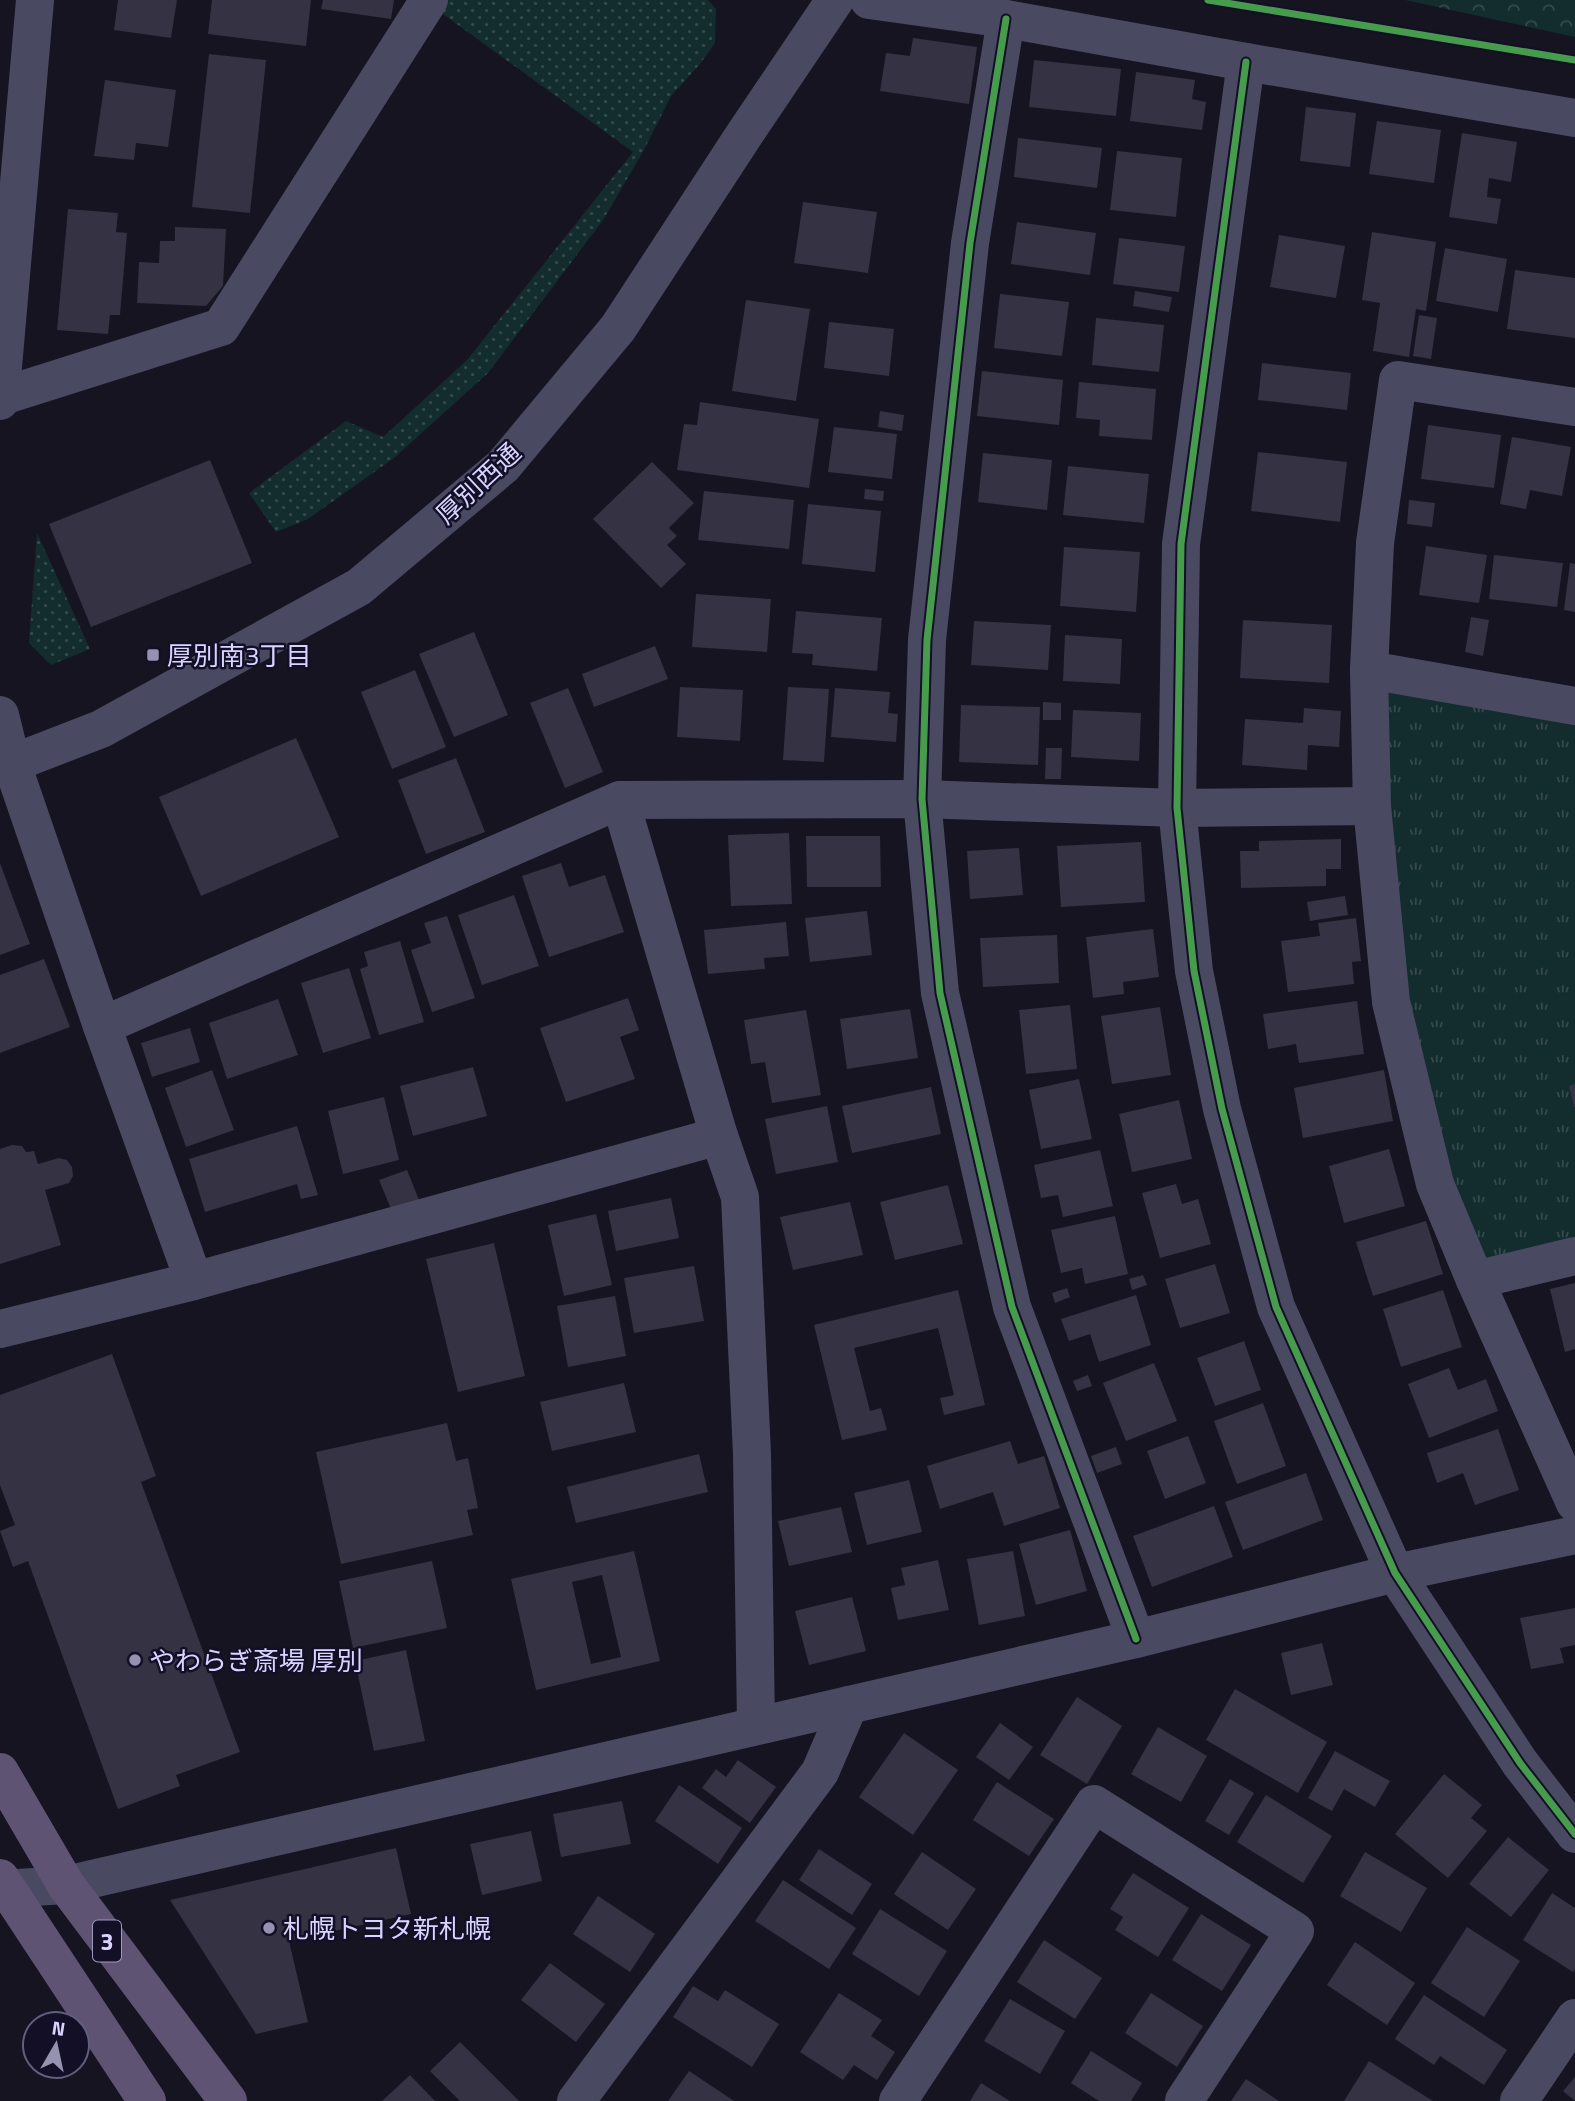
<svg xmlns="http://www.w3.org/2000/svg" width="1575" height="2101" viewBox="0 0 1575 2101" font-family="'Titillium Web','Noto Sans JP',sans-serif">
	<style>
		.grass { fill: url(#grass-dots) }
		.forest { fill: url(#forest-crowns) }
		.park { fill: url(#park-tufts) }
		.building { fill: #343243; fill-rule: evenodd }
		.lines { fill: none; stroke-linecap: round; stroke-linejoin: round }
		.minor { stroke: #4a4962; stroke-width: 38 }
		.major { stroke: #5e5373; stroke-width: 38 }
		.cycleway-casing { stroke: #130f26; stroke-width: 11 }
		.cycleway { stroke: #469c4c; stroke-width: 7 }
		.poi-dot { fill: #9591b1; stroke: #130f26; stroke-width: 2.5 }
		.labels { text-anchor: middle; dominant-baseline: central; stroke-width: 5; stroke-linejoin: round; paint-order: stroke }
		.shield { fill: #130f26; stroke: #9e99be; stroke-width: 2 }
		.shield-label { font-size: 24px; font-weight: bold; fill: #d9d4ff }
		.street-label { font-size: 26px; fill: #d9d4ff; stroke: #130f26 }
		.poi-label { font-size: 26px; fill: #d9d4ff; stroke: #130f26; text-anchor: start }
	</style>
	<defs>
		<pattern id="grass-dots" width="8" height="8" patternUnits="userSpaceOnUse" patternTransform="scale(1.75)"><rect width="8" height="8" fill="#132c2d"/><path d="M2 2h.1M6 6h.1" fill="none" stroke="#354a4c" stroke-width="1.8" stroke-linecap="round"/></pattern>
		<pattern id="forest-crowns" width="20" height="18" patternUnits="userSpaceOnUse" patternTransform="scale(1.75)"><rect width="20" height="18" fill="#132c2d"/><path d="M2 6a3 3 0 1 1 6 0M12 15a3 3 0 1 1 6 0" fill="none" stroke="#354a4c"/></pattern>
		<pattern id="park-tufts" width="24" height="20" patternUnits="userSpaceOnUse" patternTransform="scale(1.75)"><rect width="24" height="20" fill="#132c2d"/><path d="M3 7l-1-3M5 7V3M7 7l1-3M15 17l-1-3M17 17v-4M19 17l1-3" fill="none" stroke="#354a4c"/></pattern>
	</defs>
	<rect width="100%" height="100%" fill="#161421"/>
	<g class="grass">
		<polygon points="443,0 708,0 716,9 715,43 700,64 671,96 644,150 603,220 488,373 394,458 308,519 276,532 249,493 346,421 383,437 467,360 633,152 436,9"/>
		<polygon points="37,533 90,649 51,665 29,643"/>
	</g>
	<polygon class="forest" points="1405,0 1575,0 1575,37"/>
	<polygon class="park" points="1369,670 1575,706 1575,1256 1475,1280 1391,1002"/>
	<g class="building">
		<polygon points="118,0 177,0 171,38 114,30"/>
		<polygon points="212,0 311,0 306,46 208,34"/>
		<polygon points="323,0 394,0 391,19 321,9"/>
		<polygon points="913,38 977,47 969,104 880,91 886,53 910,56"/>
		<polygon points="209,54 266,60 250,213 192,207"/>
		<polygon points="1034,60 1121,69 1116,116 1029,107"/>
		<polygon points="1136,72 1195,80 1192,99 1206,102 1202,130 1130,121"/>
		<polygon points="105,80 176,90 168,147 136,143 134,160 94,156"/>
		<polygon points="1306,107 1356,113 1350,167 1300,161"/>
		<polygon points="1377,121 1441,130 1434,183 1369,174"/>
		<polygon points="1462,133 1517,142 1511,182 1489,178 1487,197 1501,199 1497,224 1449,217"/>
		<polygon points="1018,138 1102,148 1097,188 1014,177"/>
		<polygon points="1117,151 1182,158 1176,217 1110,210"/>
		<polygon points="803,202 877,212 868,273 794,263"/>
		<polygon points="68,209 118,213 116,232 127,233 120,315 110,315 108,334 57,330"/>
		<polygon points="1017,222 1096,233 1090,275 1011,264"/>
		<polygon points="175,227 226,229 223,286 206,306 137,303 139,262 159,263 160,241 175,241"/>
		<polygon points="1372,232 1436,242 1426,311 1416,309 1409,357 1373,351 1380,303 1362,300"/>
		<polygon points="1279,235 1345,246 1336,298 1270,287"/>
		<polygon points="1119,238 1185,246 1179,292 1113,284"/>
		<polygon points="1445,248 1507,259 1498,312 1436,301"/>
		<polygon points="1515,270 1575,278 1575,338 1507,329"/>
		<polygon points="1135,291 1172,297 1169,312 1133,306"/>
		<polygon points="1000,294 1069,302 1062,356 994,348"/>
		<polygon points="746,300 810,309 796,401 732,391"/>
		<polygon points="1419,315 1437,318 1431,359 1413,356"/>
		<polygon points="1096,318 1164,325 1159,372 1092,365"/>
		<polygon points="829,322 894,329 889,376 824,368"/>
		<polygon points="1262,363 1351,373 1347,410 1258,400"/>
		<polygon points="982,371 1063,380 1059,425 977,416"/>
		<polygon points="1079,382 1156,389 1152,440 1099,436 1100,420 1076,418"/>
		<polygon points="700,402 819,419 809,488 677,470 684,424 697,425"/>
		<polygon points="880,411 904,415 902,431 878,427"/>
		<polygon points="1428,425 1501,435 1494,488 1421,479"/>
		<polygon points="834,427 897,434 892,479 828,472"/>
		<polygon points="1512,437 1571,447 1562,496 1530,490 1526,509 1500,504"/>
		<polygon points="1258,452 1347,462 1340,522 1251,511"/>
		<polygon points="983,453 1052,460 1047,510 978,502"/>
		<polygon points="210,460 252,563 91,627 49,524"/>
		<polygon points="652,462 694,503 669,528 677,536 667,545 686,564 661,588 593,519"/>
		<polygon points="1068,466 1149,474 1144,523 1063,515"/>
		<polygon points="865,489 884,491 883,501 864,499"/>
		<polygon points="704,491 794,500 789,549 698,540"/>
		<polygon points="1409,500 1435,503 1432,527 1407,524"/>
		<polygon points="808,504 881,511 875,572 802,564"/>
		<polygon points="1426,546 1487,555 1479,603 1419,595"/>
		<polygon points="1064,547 1140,552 1136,612 1060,606"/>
		<polygon points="1494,555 1563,563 1557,607 1489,599"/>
		<polygon points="1570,563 1575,564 1575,612 1564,610"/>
		<polygon points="696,594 771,599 767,652 692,647"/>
		<polygon points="796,611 882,618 877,671 812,665 813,654 792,653"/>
		<polygon points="1471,617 1489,620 1483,656 1465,652"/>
		<polygon points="1243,620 1332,625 1329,683 1240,678"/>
		<polygon points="974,621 1051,625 1048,670 971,665"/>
		<polygon points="474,632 508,715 454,737 419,654"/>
		<polygon points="1065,635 1122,639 1120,684 1063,681"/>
		<polygon points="655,646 668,679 594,707 582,674"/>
		<polygon points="415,670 446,747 392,769 361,692"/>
		<polygon points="680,687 743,690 740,741 677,737"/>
		<polygon points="788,687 829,689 824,762 783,760"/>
		<polygon points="568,688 603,772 565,788 530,703"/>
		<polygon points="835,688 890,692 888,713 898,714 896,742 831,737"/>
		<polygon points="1043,702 1061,703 1061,720 1043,720"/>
		<polygon points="961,705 1040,707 1038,765 959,762"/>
		<polygon points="1304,708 1341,711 1339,747 1308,745 1307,770 1242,765 1245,719 1303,723"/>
		<polygon points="1073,710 1141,713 1139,761 1071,757"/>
		<polygon points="296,738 339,837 201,896 159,797"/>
		<polygon points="1046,748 1062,748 1061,779 1045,779"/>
		<polygon points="456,758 485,832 426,854 398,780"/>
		<polygon points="789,833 792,904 731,906 728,835"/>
		<polygon points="806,836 880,836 881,887 807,887"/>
		<polygon points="1341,839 1341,869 1326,869 1326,886 1241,888 1240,851 1259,851 1259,841"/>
		<polygon points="1141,842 1145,902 1061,907 1057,846"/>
		<polygon points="1019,848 1023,895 970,899 967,851"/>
		<polygon points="0,863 30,944 0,955"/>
		<polygon points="561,863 569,887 605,875 624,932 549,957 522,876"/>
		<polygon points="514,895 539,966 482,985 458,915"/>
		<polygon points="1345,896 1348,915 1310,921 1307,902"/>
		<polygon points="867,911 872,955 810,962 805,918"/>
		<polygon points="447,916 475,998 432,1012 411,950 431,943 424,923"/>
		<polygon points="1356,918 1361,961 1352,962 1354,984 1288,992 1281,941 1320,936 1318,923"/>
		<polygon points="786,922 789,956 764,958 765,969 708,974 704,930"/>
		<polygon points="1153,929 1159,977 1123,982 1124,994 1093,998 1086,937"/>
		<polygon points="1057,935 1059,983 983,987 980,938"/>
		<polygon points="400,941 424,1022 379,1035 360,969 368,966 364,952"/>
		<polygon points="44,959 70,1027 0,1053 0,975"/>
		<polygon points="349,968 371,1038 323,1053 301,983"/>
		<polygon points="628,998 639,1030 620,1037 635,1079 566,1102 540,1028"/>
		<polygon points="278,999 298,1055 227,1079 209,1023"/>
		<polygon points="1357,1001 1364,1054 1299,1063 1296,1044 1268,1049 1263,1014"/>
		<polygon points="1070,1005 1077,1069 1026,1074 1019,1010"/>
		<polygon points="1160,1007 1171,1075 1112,1084 1101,1016"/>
		<polygon points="910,1009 918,1058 847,1069 840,1019"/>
		<polygon points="806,1010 821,1095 772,1103 765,1062 751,1064 744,1020"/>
		<polygon points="190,1028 200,1062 152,1077 141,1043"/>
		<polygon points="473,1067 487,1116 413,1136 400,1086"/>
		<polygon points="212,1070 234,1130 186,1147 165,1088"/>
		<polygon points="1384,1070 1393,1121 1303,1138 1294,1088"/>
		<polygon points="1079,1079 1092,1139 1041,1149 1029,1090"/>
		<polygon points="1575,1084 1575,1107 1574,1107 1569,1086"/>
		<polygon points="931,1087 941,1134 852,1153 842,1106"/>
		<polygon points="384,1097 399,1160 343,1174 328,1111"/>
		<polygon points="1179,1100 1192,1159 1132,1172 1119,1114"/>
		<polygon points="827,1106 838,1162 776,1174 765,1119"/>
		<polygon points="297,1126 318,1195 301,1199 297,1184 205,1212 189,1159"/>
		<polygon points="12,1145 22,1146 26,1152 34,1151 38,1164 59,1158 67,1160 72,1167 73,1176 69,1183 45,1190 61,1245 0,1264 0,1149"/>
		<polygon points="1389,1149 1405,1206 1344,1223 1329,1166"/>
		<polygon points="1100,1150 1113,1206 1063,1217 1058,1195 1041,1198 1034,1165"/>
		<polygon points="407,1170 421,1205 394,1216 379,1180"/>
		<polygon points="1176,1184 1182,1204 1198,1199 1211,1244 1160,1258 1142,1193"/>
		<polygon points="948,1185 963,1244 895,1260 880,1202"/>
		<polygon points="671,1198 679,1238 616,1251 608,1211"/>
		<polygon points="850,1202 863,1255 793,1270 780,1217"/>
		<polygon points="596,1214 612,1285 564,1296 548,1225"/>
		<polygon points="1115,1216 1128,1274 1085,1284 1082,1268 1061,1273 1051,1230"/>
		<polygon points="1426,1221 1443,1274 1373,1296 1356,1242"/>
		<polygon points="494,1243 525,1376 458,1392 426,1259"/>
		<polygon points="1215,1264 1230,1313 1180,1328 1165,1279"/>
		<polygon points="694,1266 704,1321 634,1333 624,1278"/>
		<polygon points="1143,1275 1147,1285 1132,1290 1129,1279"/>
		<polygon points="1575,1283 1575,1349 1565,1352 1550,1289"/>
		<polygon points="1067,1288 1070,1297 1055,1303 1052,1293"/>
		<polygon points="958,1290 985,1405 944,1415 940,1398 954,1395 938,1328 854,1348 870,1411 881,1408 887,1430 842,1440 814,1325"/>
		<polygon points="1443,1290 1462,1347 1401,1367 1383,1309"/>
		<polygon points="1136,1295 1151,1345 1099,1362 1090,1334 1069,1341 1061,1319"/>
		<polygon points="615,1296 626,1356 568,1367 557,1306"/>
		<polygon points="1244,1341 1261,1390 1215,1406 1197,1358"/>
		<polygon points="112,1354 156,1476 141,1482 240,1752 176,1775 180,1786 118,1809 28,1561 13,1567 0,1531 15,1525 0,1485 0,1395"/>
		<polygon points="1154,1363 1177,1421 1126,1441 1103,1383"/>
		<polygon points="1449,1368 1458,1390 1486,1379 1498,1411 1429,1438 1408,1384"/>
		<polygon points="1088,1375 1092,1386 1077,1391 1073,1381"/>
		<polygon points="624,1383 636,1432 552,1451 540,1402"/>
		<polygon points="1263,1403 1286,1466 1237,1484 1214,1421"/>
		<polygon points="447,1423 456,1461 468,1458 478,1508 467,1510 473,1535 341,1564 316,1452"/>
		<polygon points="1498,1429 1519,1490 1475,1505 1463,1473 1437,1483 1427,1453"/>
		<polygon points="1188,1436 1206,1483 1165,1499 1147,1451"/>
		<polygon points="1010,1441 1018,1464 1044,1456 1060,1508 1004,1526 993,1492 940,1509 927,1466"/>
		<polygon points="1116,1447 1122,1464 1097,1473 1091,1456"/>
		<polygon points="699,1454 708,1492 576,1523 567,1487"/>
		<polygon points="1306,1473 1323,1520 1243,1550 1225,1502"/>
		<polygon points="909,1480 922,1532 867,1545 854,1493"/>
		<polygon points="1214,1506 1233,1557 1152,1587 1133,1536"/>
		<polygon points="841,1507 852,1552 789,1566 778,1521"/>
		<polygon points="1070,1530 1087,1591 1036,1605 1019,1544"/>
		<path d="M634,1551L660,1661L536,1690L511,1579ZM602,1575L621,1657L591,1664L572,1582Z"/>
		<polygon points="1013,1551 1025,1616 979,1625 967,1559"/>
		<polygon points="938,1560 949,1610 898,1620 891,1588 905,1585 901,1568"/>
		<polygon points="432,1561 447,1628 353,1648 339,1581"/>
		<polygon points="852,1597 866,1651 809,1665 795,1611"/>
		<polygon points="1575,1608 1575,1645 1560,1648 1564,1663 1531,1669 1520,1618"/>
		<polygon points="1322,1643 1333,1685 1291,1695 1281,1653"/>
		<polygon points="406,1650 425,1741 374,1751 355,1661"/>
		<polygon points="1235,1689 1327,1742 1298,1793 1206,1740"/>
		<polygon points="1077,1697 1122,1726 1087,1784 1040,1755"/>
		<polygon points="1000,1723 1033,1747 1009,1780 976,1757"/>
		<polygon points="1158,1727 1207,1756 1181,1802 1131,1774"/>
		<polygon points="904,1733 958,1770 913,1835 859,1797"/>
		<polygon points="1335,1751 1390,1781 1375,1807 1344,1789 1332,1811 1308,1798"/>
		<polygon points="738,1760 776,1787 750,1823 702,1788 716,1769 726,1777"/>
		<polygon points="1444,1774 1482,1805 1471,1818 1487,1831 1448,1878 1395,1834"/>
		<polygon points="1230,1779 1254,1793 1229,1835 1205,1821"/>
		<polygon points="997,1782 1054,1819 1029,1856 973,1820"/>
		<polygon points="679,1785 742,1828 718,1864 655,1821"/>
		<polygon points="1266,1795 1332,1836 1303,1883 1237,1842"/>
		<polygon points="622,1801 631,1844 561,1857 553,1814"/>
		<polygon points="531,1831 542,1881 482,1895 470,1844"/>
		<polygon points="1508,1837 1549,1870 1511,1917 1469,1884"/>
		<polygon points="396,1848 411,1914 289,1941 308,2022 256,2034 170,1900"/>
		<polygon points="819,1849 872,1884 852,1915 799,1880"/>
		<polygon points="922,1852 976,1889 948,1930 894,1894"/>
		<polygon points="1365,1852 1427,1888 1401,1932 1340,1896"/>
		<polygon points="1133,1873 1189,1908 1158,1957 1115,1930 1123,1917 1110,1909"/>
		<polygon points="783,1880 856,1928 829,1969 755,1921"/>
		<polygon points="1552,1893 1575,1908 1575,1969 1573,1972 1523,1940"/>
		<polygon points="598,1896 655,1934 630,1972 573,1934"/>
		<polygon points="880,1909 947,1951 919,1996 852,1954"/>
		<polygon points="1201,1914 1251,1945 1222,1991 1172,1960"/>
		<polygon points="1467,1927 1520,1961 1484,2017 1431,1983"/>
		<polygon points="1044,1940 1102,1978 1075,2019 1017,1982"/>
		<polygon points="1355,1942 1415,1983 1387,2025 1327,1985"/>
		<polygon points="550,1963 605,2004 576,2042 521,2000"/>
		<polygon points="693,1986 718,2001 725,1990 779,2024 752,2067 673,2017"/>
		<polygon points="839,1993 882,2020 871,2036 895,2052 877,2080 854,2065 843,2080 800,2052"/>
		<polygon points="1151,1993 1203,2026 1177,2067 1125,2033"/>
		<polygon points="1424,1995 1507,2050 1484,2085 1440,2056 1434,2065 1395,2039"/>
		<polygon points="1010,1999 1065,2031 1040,2074 984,2041"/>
		<polygon points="460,2042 519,2101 460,2101 430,2071"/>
		<polygon points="1091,2051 1142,2083 1131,2101 1099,2101 1071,2083"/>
		<polygon points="1369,2061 1433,2101 1344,2101"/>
		<polygon points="689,2071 734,2101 668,2101"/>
		<polygon points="410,2075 435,2101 382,2101"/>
		<polygon points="1575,2077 1575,2101 1563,2091"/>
		<polygon points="1246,2079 1279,2101 1231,2101"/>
		<polygon points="981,2083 1010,2101 970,2101"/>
	</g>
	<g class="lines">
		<g class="minor">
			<polyline points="869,0 1006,19 1246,62 1575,118"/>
			<polyline points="1006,19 970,243 927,640 922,799 940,993 1012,1307 1136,1639"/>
			<polyline points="1246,62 1181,544 1177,808 1194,971 1222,1109 1276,1307 1395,1573 1520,1763 1575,1834"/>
			<polyline points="0,397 221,327 429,0"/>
			<polyline points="0,401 35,0"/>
			<polyline points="1575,407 1398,380 1375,543 1369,670 1372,806 1391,1002 1435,1184 1475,1280 1575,1503"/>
			<polyline points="1369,670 1575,706"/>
			<polyline points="0,715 12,764 102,1026 194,1281"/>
			<polyline points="0,768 101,729 359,587 503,466 618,328 742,138 835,0"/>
			<polyline points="620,800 719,1136 740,1197 752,1454 756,1725"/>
			<polyline points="102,1026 620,800 922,799 1177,808 1372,806"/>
			<polyline points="1475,1280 1575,1256"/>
			<polyline points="0,1329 194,1281 719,1136"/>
			<polyline points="0,1889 66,1885 1136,1639 1395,1573 1575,1535"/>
			<polyline points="576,2101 820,1772 849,1705"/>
			<polyline points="898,2101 1094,1804 1295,1931 1184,2101"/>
			<polyline points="1519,2101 1575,2018"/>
		</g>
		<g class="major">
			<polyline points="0,1772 66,1885 228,2101"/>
			<polyline points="0,1878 147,2101"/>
		</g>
		<defs>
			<g id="cycleway">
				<polyline points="1208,0 1575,60"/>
				<polyline points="1006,19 970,243 927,640 922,799 940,993 1012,1307 1136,1639"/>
				<polyline points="1246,62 1181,544 1177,808 1194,971 1222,1109 1276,1307 1395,1573 1520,1763 1575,1834"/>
			</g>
		</defs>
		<use href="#cycleway" class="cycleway-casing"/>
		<use href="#cycleway" class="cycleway"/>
	</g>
	<g class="poi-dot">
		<rect x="146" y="648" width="14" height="14" rx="3.5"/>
		<circle cx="135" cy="1660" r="7"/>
		<circle cx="269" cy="1928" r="7"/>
	</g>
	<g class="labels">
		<rect class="shield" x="93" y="1920.5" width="28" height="41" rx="5"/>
		<g class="shield-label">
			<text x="107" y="1941">3</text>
		</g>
		<g class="street-label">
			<text transform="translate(478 483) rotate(-43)">厚別西通</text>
		</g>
		<g class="poi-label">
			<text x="167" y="655">厚別南3丁目</text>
			<text x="149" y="1660">やわらぎ斎場 厚別</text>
			<text x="283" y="1928">札幌トヨタ新札幌</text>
		</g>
	</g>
	<g transform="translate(56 2045) rotate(9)"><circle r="33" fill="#130f26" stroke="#625e7d" stroke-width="2"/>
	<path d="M0-5L12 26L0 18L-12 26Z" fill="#9591b1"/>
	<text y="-10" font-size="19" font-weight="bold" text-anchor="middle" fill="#d9d4ff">N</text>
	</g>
</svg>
